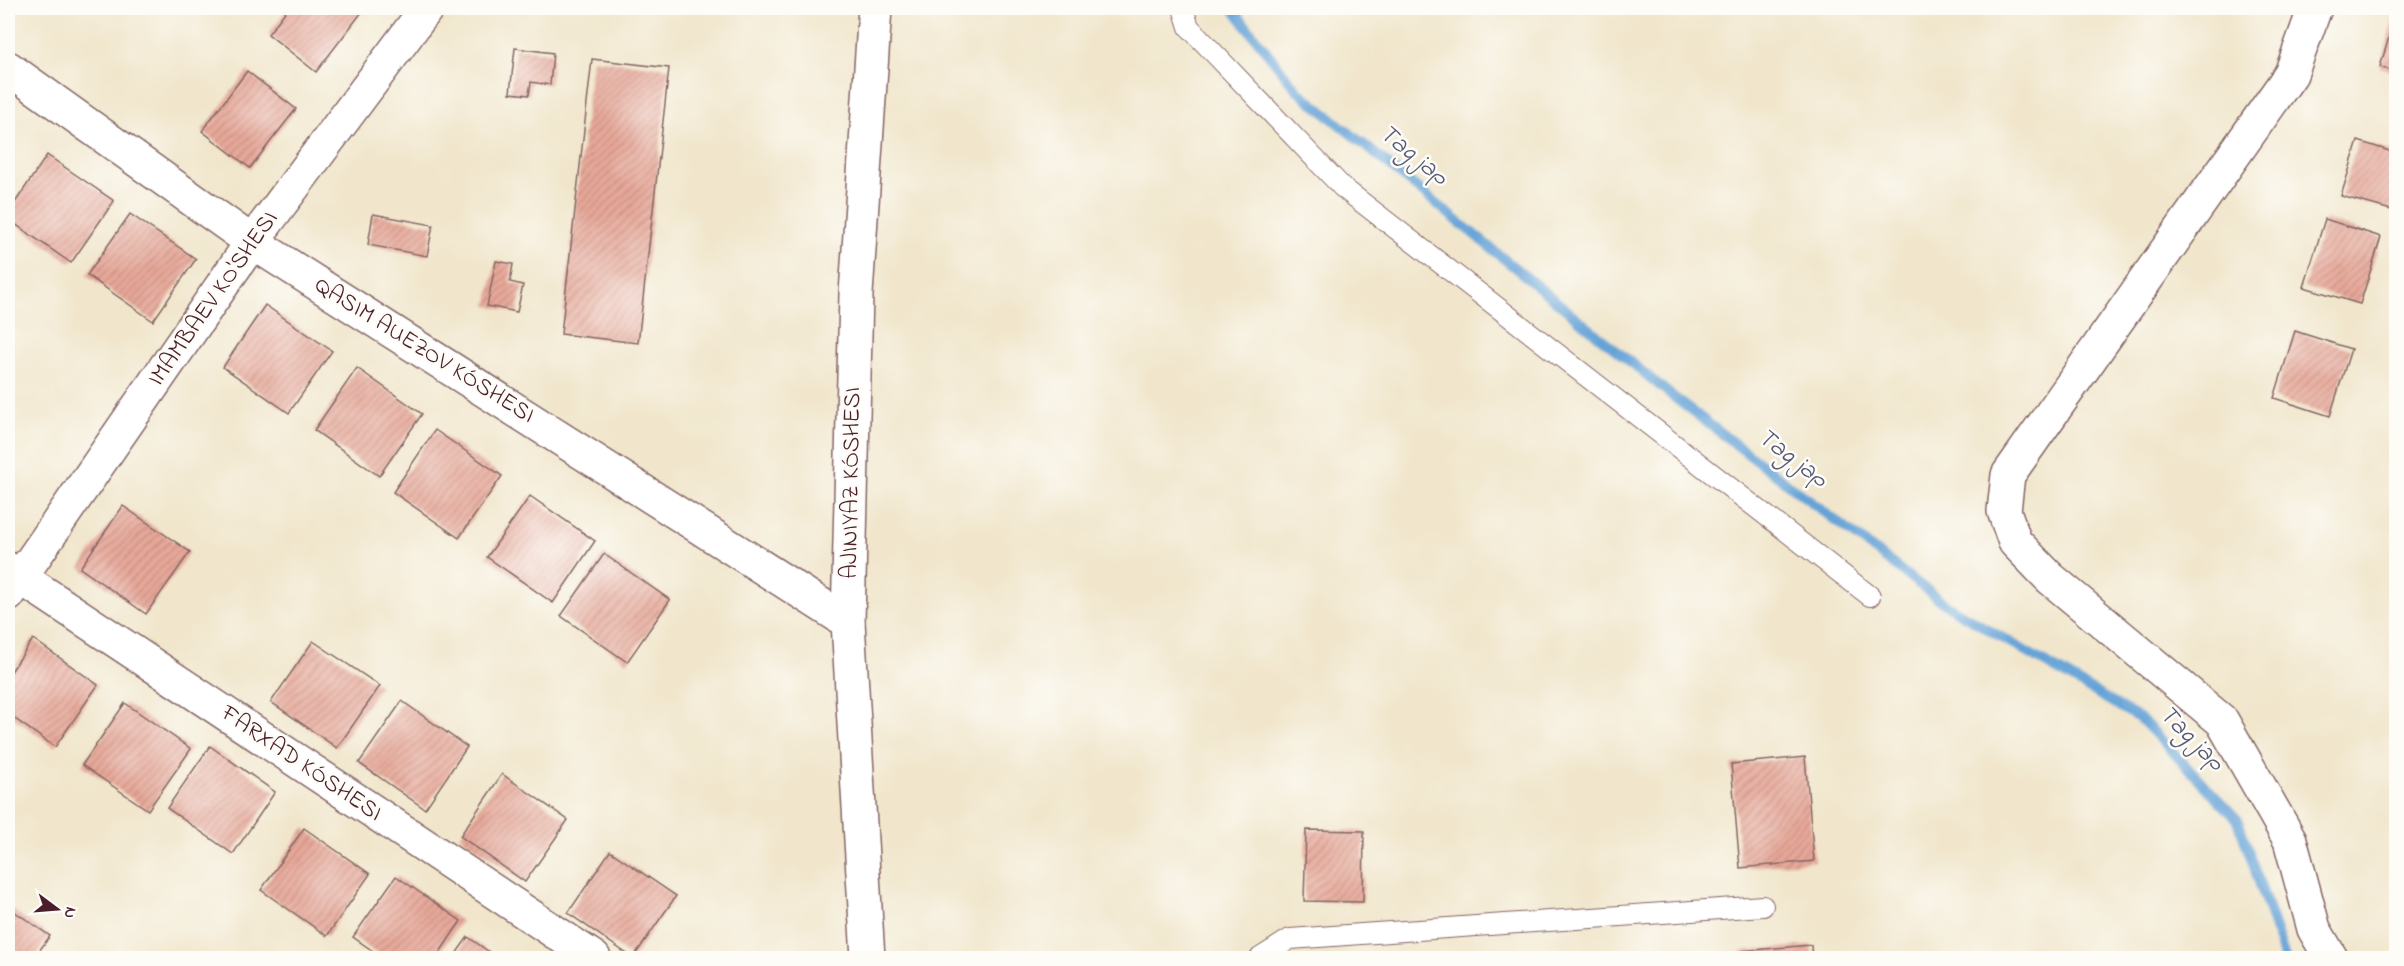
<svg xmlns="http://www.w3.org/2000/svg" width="2404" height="966" viewBox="0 0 2404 966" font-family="'Indie Flower',sans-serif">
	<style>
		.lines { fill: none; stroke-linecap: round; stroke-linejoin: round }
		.stream { stroke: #65a3d7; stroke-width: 10 }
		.building { fill: url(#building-hatch) }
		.service-casing { stroke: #846563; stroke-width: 22 }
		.minor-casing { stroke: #846563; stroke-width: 36 }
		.tertiary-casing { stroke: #846563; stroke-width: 36 }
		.service { stroke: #fff; stroke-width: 20 }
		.minor { stroke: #fff; stroke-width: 33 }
		.tertiary { stroke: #fff; stroke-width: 33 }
		.labels { text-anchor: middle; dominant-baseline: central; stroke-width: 5; stroke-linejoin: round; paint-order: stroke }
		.street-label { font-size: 24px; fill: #4a1f2b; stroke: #fdfcf7 }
		.water-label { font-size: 26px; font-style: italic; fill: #565a78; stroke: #fdfcf7 }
	</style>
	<defs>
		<pattern id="building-hatch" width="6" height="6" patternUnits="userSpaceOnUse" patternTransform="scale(1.5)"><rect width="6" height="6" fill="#e8a99a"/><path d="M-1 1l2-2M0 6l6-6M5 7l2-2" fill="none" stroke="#be897e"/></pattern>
	</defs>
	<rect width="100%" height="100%" fill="#fdfcf7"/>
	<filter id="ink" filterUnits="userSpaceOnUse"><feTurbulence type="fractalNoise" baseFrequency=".0167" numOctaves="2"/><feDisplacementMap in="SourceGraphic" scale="12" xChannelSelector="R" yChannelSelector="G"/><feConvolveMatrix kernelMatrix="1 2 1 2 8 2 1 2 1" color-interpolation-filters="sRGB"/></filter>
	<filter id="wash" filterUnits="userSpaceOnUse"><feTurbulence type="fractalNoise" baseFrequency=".008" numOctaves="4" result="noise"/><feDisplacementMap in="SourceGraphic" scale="24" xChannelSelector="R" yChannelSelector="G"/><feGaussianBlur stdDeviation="1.35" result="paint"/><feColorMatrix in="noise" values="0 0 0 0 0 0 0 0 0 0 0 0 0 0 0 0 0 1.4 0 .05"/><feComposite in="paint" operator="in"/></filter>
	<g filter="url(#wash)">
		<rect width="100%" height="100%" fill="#f1e6cc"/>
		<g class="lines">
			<polyline class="stream" points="1232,8 1297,90 1671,395 1945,604 2142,720 2238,820 2285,958"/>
		</g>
		<g id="blocks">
			<g class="building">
				<polygon points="288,8 356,8 362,12 316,72 268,34"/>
				<polygon points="2396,14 2396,72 2380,67"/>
				<polygon points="515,48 553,53 550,85 531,82 529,95 510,93"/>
				<polygon points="592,59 669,68 638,343 561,334"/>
				<polygon points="247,71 296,109 250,168 202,131"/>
				<polygon points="2358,141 2396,153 2395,211 2341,196"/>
				<polygon points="47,155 114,201 71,263 8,219 8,213"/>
				<polygon points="130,214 196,259 153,321 87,275"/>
				<polygon points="373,214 433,225 427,256 368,245"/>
				<polygon points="2325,219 2381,237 2360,304 2304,287"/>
				<polygon points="496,261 513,264 510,282 523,285 517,312 487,306"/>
				<polygon points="265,305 332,351 289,413 223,367"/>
				<polygon points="2295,331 2351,349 2330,416 2274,398"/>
				<polygon points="357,368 422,414 379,476 314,430"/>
				<polygon points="435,430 502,476 459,538 393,492"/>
				<polygon points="530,496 595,541 553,603 487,557"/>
				<polygon points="123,506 190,552 146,614 80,568"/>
				<polygon points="604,554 670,600 627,662 561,616"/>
				<polygon points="33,639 98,685 55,747 8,714 8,676"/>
				<polygon points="313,641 380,686 337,748 271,702"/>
				<polygon points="402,701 467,747 425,809 359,763"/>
				<polygon points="125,703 191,749 148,810 82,765"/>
				<polygon points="210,746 275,792 233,854 167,808"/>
				<polygon points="1805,757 1814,861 1740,868 1731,764"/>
				<polygon points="502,774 568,820 525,882 460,836"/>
				<polygon points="304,828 370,874 327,936 261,890"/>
				<polygon points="1306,830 1364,831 1363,902 1304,901"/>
				<polygon points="610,851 676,896 633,958 568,913"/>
				<polygon points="396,876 461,921 436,958 383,958 353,937"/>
				<polygon points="8,907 50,936 34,958 8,958"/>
				<polygon points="468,937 498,958 453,958"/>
				<polygon points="1811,945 1812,958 1742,958 1741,951"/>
			</g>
		</g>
	</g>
	<g filter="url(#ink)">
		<use href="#blocks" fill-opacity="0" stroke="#846563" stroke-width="1.5"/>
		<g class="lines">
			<defs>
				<g id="service">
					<polyline points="1183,8 1189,27 1342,187 1870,596"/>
					<polyline points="1260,958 1290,939 1763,906"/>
				</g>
				<g id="minor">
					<polyline points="2315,8 2291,74 2008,475 2004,511 2015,542 2050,578 2222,721 2290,840 2314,929 2331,958"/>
					<polyline points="8,68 252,242 848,622"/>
					<polyline points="8,569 594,958"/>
					<polyline points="8,595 252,242 427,8"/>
				</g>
				<polyline id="tertiary" points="868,958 848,622 856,294 875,8"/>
			</defs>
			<use href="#service" class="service-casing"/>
			<use href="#minor" class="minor-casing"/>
			<use href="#tertiary" class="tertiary-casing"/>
			<use href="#service" class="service"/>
			<use href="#minor" class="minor"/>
			<use href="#tertiary" class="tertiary"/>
		</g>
	</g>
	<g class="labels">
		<g class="street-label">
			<text transform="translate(214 299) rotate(-55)">IMAMBAEV KO'SHESI</text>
			<text transform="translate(424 351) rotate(32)">QASIM AUEZOV KÓSHESI</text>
			<text transform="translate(852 483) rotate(-89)">AJINIYAZ KÓSHESI</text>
			<text transform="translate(301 764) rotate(34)">FARXAD KÓSHESI</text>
		</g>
		<g class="water-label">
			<text transform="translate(1413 156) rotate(39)">Tag jap</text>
			<text transform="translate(1792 459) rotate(37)">Tag jap</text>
			<text transform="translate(2191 739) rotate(45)">Tag jap</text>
		</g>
	</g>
	<rect width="2404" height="966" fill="none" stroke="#fdfcf7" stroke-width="30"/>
	<g transform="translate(57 909) rotate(106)" stroke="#fdfcf7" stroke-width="4.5" paint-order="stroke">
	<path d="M0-4.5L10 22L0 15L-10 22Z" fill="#4a1f2b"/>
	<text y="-9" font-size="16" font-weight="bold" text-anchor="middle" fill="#4a1f2b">N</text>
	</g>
</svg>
